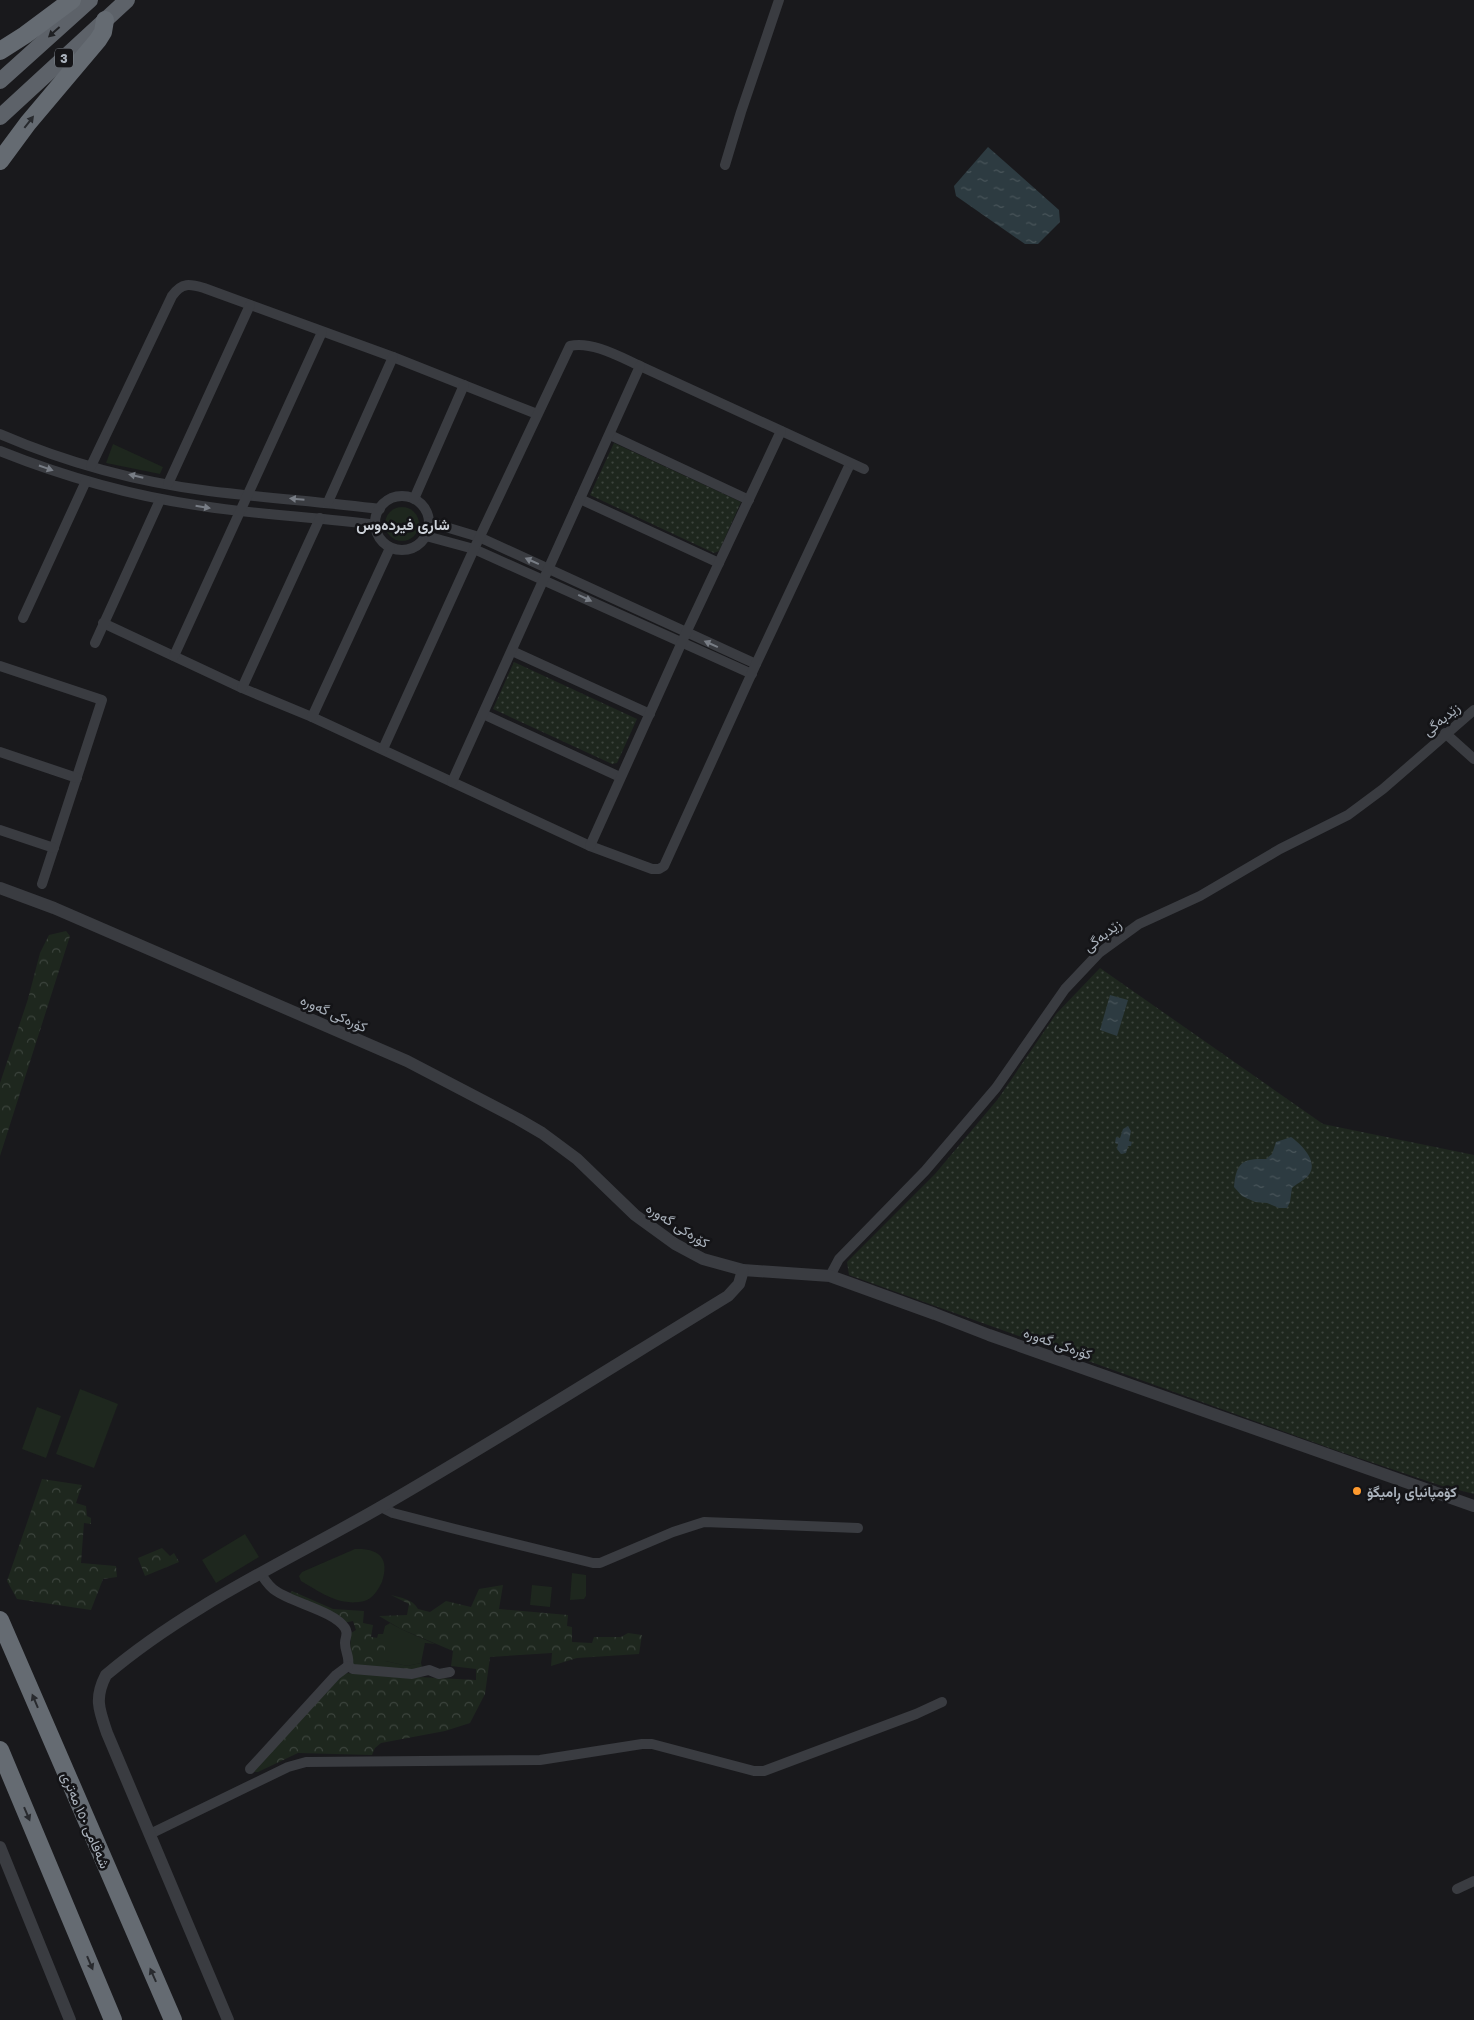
<svg xmlns="http://www.w3.org/2000/svg" width="1474" height="2020" viewBox="0 0 1474 2020" font-family="'Golos Text',Vazirmatn,sans-serif">
	<style>
		.grass { fill: #1e271e }
		.forest { fill: url(#forest-crowns) }
		.park { fill: url(#park-dots) }
		.water { fill: url(#water-ripples) }
		.lines { fill: none; stroke-linecap: round; stroke-linejoin: round }
		.minor { stroke: #3a3c41; stroke-width: 10 }
		.tertiary { stroke: #3a3c41; stroke-width: 12 }
		.trunk { stroke: #5d6269; stroke-width: 16 }
		.motorway { stroke: #656b72; stroke-width: 18 }
		.oneway { fill: #1f2023 }
		.oneway2 { fill: #282a2e }
		.oneway3 { fill: #787d85 }
		.poi-dot { fill: #ff9a2e; stroke: #141417; stroke-width: 2 }
		.labels { text-anchor: middle; dominant-baseline: central; stroke-width: 5; stroke-linejoin: round; paint-order: stroke }
		.shield { fill: #141417; stroke: #7d838a; stroke-width: 1 }
		.shield-label { font-size: 12px; font-weight: bold; fill: #aab2bc }
		.street-label { font-size: 14px; fill: #aab2bc; stroke: #141417 }
		.poi-label { font-size: 14px; font-weight: bold; fill: #aab2bc; stroke: #141417; text-anchor: start }
		.neighbourhood-label { font-size: 15px; font-weight: bold; fill: #ccd1d8; stroke: #141417 }
	</style>
	<defs>
		<pattern id="forest-crowns" width="20" height="18" patternUnits="userSpaceOnUse" patternTransform="scale(1.25)"><rect width="20" height="18" fill="#1e271e"/><path d="M2 6a3 3 0 1 1 6 0M12 15a3 3 0 1 1 6 0" fill="none" stroke="#3c443d"/></pattern>
		<pattern id="park-dots" width="8" height="8" patternUnits="userSpaceOnUse" patternTransform="scale(1.25)"><rect width="8" height="8" fill="#1e271e"/><path d="M2 2h.1M6 6h.1" fill="none" stroke="#3c443d" stroke-width="1.8" stroke-linecap="round"/></pattern>
		<pattern id="water-ripples" width="26" height="14" patternUnits="userSpaceOnUse" patternTransform="scale(1.25)"><rect width="26" height="14" fill="#2d3b41"/><path d="M2 4q2-2 4 0t4 0M15 11q2-2 4 0t4 0" fill="none" stroke="#49555a"/></pattern>
	</defs>
	<rect width="100%" height="100%" fill="#19191c"/>
	<g class="grass">
		<polygon points="113,444 163,467 160,474 106,463"/>
		<circle cx="402" cy="524" r="17"/>
		<polygon points="80,1389 118,1404 94,1468 56,1454"/>
		<polygon points="37,1407 61,1416 46,1458 22,1449"/>
		<polygon points="245,1534 259,1557 216,1583 202,1560"/>
		<path d="M355,1549C379,1548 390,1558 382,1582C379,1588 374,1597 367,1600C363,1602 353,1603 348,1602C332,1601 315,1589 301,1581L299,1576L302,1572Z"/>
		<polygon points="572,1573 586,1575 586,1596 584,1599 570,1600"/>
		<polygon points="532,1585 552,1587 550,1607 530,1605"/>
		<polygon points="390,1623 401,1629 435,1644 425,1643 421,1663 407,1666 385,1661 385,1640 377,1638 378,1634 383,1634 385,1626"/>
	</g>
	<g class="forest">
		<polygon points="66,931 70,936 0,1156 0,1083 28,999 40,953 49,935"/>
		<polygon points="42,1479 82,1485 76,1503 86,1506 87,1516 91,1518 91,1524 84,1523 81,1563 116,1566 117,1577 103,1579 91,1610 17,1599 7,1581"/>
		<polygon points="162,1548 170,1556 174,1553 179,1562 145,1576 138,1558"/>
		<path d="M503,1585L499,1609L568,1615L567,1626L572,1627V1642L592,1643L594,1637H621L628,1633L642,1635L639,1654L577,1658L551,1666L552,1653L490,1657L485,1694L470,1723L445,1731L381,1743L375,1748L372,1755L298,1753L258,1772H252L344,1673L476,1680V1669L451,1666L453,1651L401,1629L379,1616L407,1615L409,1604L391,1595C401,1598 413,1599 418,1609L430,1612L446,1601L471,1607L479,1589Z"/>
		<polygon points="292,1591 333,1609 364,1611 363,1623 373,1625 371,1637 385,1639 385,1661 407,1666 421,1663 423,1671 352,1665 350,1650 351,1633 356,1630 353,1621 344,1623 289,1595"/>
	</g>
	<g class="park">
		<polygon points="614,443 741,502 719,551 714,553 590,495"/>
		<polygon points="514,662 637,719 617,763 612,764 493,709"/>
		<polygon points="1100,968 1323,1124 1474,1155 1474,1494 1439,1485 1338,1451 849,1275 847,1262 935,1174 998,1099 1056,1014"/>
	</g>
	<g class="water">
		<polygon points="988,147 1059,210 1060,222 1038,244 1025,244 956,196 954,186"/>
		<polygon points="1110,995 1128,1000 1117,1036 1100,1030"/>
		<polygon points="1128,1126 1131,1131 1129,1141 1132,1142 1131,1146 1128,1146 1126,1153 1121,1154 1117,1149 1118,1144 1115,1143 1116,1137 1120,1138 1123,1129"/>
		<path d="M1291,1137C1301,1144 1320,1162 1308,1176C1303,1181 1296,1184 1292,1188L1290,1202L1287,1208H1279L1267,1203L1255,1202L1242,1196L1234,1187C1236,1163 1242,1158 1266,1159L1272,1154L1276,1142Z"/>
	</g>
	<g class="lines">
		<g class="minor">
			<polyline points="725,165 741,112 779,0"/>
			<path d="M0,434C65,462 139,482 209,491C266,498 323,502 380,509"/>
			<polyline points="610,435 749,500"/>
			<path d="M0,451C65,477 132,496 202,506C259,515 318,517 376,525"/>
			<path d="M91,466L172,296C182,282 190,284 204,288L393,357L537,414"/>
			<polyline points="168,484 250,305"/>
			<circle cx="402" cy="523" r="27"/>
			<polyline points="414,499 464,385"/>
			<polyline points="580,499 719,563"/>
			<polyline points="328,502 393,357"/>
			<polyline points="429,522 479,537 756,664"/>
			<polyline points="426,536 474,549 752,674"/>
			<polyline points="23,618 86,481"/>
			<polyline points="103,623 242,688 312,717 590,846 652,869 659,869 664,866 756,664 850,464"/>
			<polyline points="95,643 160,500"/>
			<polyline points="512,651 650,714"/>
			<polyline points="174,656 322,332"/>
			<polyline points="0,666 102,700 42,884"/>
			<polyline points="242,688 320,518"/>
			<polyline points="483,714 620,777"/>
			<polyline points="312,717 390,548"/>
			<polyline points="1445,733 1474,759"/>
			<path d="M383,749L474,549L570,346C592,341 620,357 640,366L864,469"/>
			<polyline points="0,752 77,778"/>
			<polyline points="452,782 640,366"/>
			<polyline points="0,830 54,848"/>
			<polyline points="590,846 686,633 781,431"/>
			<polyline points="830,1276 839,1259 925,1171 996,1088 1065,989 1099,953 1139,924 1200,896 1280,849 1348,815 1383,789 1474,710"/>
			<polyline points="381,1507 393,1513 455,1529 593,1563 600,1563 673,1532 704,1522 858,1528"/>
			<path d="M261,1574C265,1580 269,1587 276,1591C293,1603 334,1611 345,1628C349,1634 345,1637 345,1643C345,1652 350,1657 348,1666L353,1669L412,1674L429,1670L439,1674L450,1672"/>
			<polyline points="250,1769 336,1675 348,1666"/>
			<polyline points="150,1834 288,1767 306,1762 540,1760 642,1744 652,1744 754,1771 764,1771 916,1714 942,1702"/>
			<polyline points="1457,1889 1474,1881"/>
		</g>
		<g class="tertiary">
			<polyline points="0,888 54,908 407,1061 518,1119 542,1133 577,1159 635,1215 675,1244 703,1259 743,1270 830,1276 935,1314 989,1335 1474,1506"/>
			<polyline points="0,1847 70,2020"/>
			<path d="M228,2020L107,1733C99,1710 94,1698 106,1675C187,1606 287,1561 379,1508C497,1440 612,1367 728,1296L739,1284L743,1270"/>
		</g>
		<g class="trunk">
			<polyline points="0,81 90,0"/>
			<polyline points="0,117 127,0"/>
		</g>
		<g class="motorway">
			<polyline points="0,51 25,35 72,0"/>
			<polyline points="0,161 28,123 98,40 103,32 105,20"/>
			<polyline points="0,1620 173,2020"/>
			<polyline points="0,1750 113,2020"/>
		</g>
	</g>
	<defs><path id="oneway-solid" d="M-6-.8H1V-3.2L6.5 0L1 3.2V.8H-6Z" transform="scale(1.25)"/></defs>
	<use class="oneway" href="#oneway-solid" transform="translate(54 32) rotate(138)"/>
	<g class="oneway2">
		<use href="#oneway-solid" transform="translate(29 122) rotate(-52)"/>
		<use href="#oneway-solid" transform="translate(35 1701) rotate(-113)"/>
		<use href="#oneway-solid" transform="translate(27 1814) rotate(67)"/>
		<use href="#oneway-solid" transform="translate(90 1963) rotate(67)"/>
		<use href="#oneway-solid" transform="translate(153 1975) rotate(-114)"/>
	</g>
	<g class="oneway3">
		<use href="#oneway-solid" transform="translate(46 468) rotate(19)"/>
		<use href="#oneway-solid" transform="translate(136 476) rotate(-167)"/>
		<use href="#oneway-solid" transform="translate(297 499) rotate(-175)"/>
		<use href="#oneway-solid" transform="translate(203 507) rotate(9)"/>
		<use href="#oneway-solid" transform="translate(532 561) rotate(-156)"/>
		<use href="#oneway-solid" transform="translate(585 598) rotate(25)"/>
		<use href="#oneway-solid" transform="translate(711 644) rotate(-156)"/>
	</g>
	<circle class="poi-dot" cx="1357" cy="1491" r="5"/>
	<g class="labels">
		<rect class="shield" x="55" y="48.5" width="18" height="19" rx="4"/>
		<g class="shield-label">
			<text x="64" y="58">3</text>
		</g>
		<g class="street-label">
			<text transform="translate(1441 719) rotate(-40)">زێدبەگی</text>
			<text transform="translate(1102 935) rotate(-38)">زێدبەگی</text>
			<text transform="translate(334 1013) rotate(24)">کۆرەکی گەورە</text>
			<text transform="translate(678 1225) rotate(32)">کۆرەکی گەورە</text>
			<text transform="translate(1058 1343) rotate(19)">کۆرەکی گەورە</text>
			<text transform="translate(86 1820) rotate(67)">شەقامی ١٥٠ مەتری</text>
		</g>
		<g class="poi-label">
			<text x="1367" y="1491">کۆمپانیای ڕامیگۆ</text>
		</g>
		<g class="neighbourhood-label">
			<text x="403" y="524">شاری فیردەوس</text>
		</g>
	</g>
</svg>
